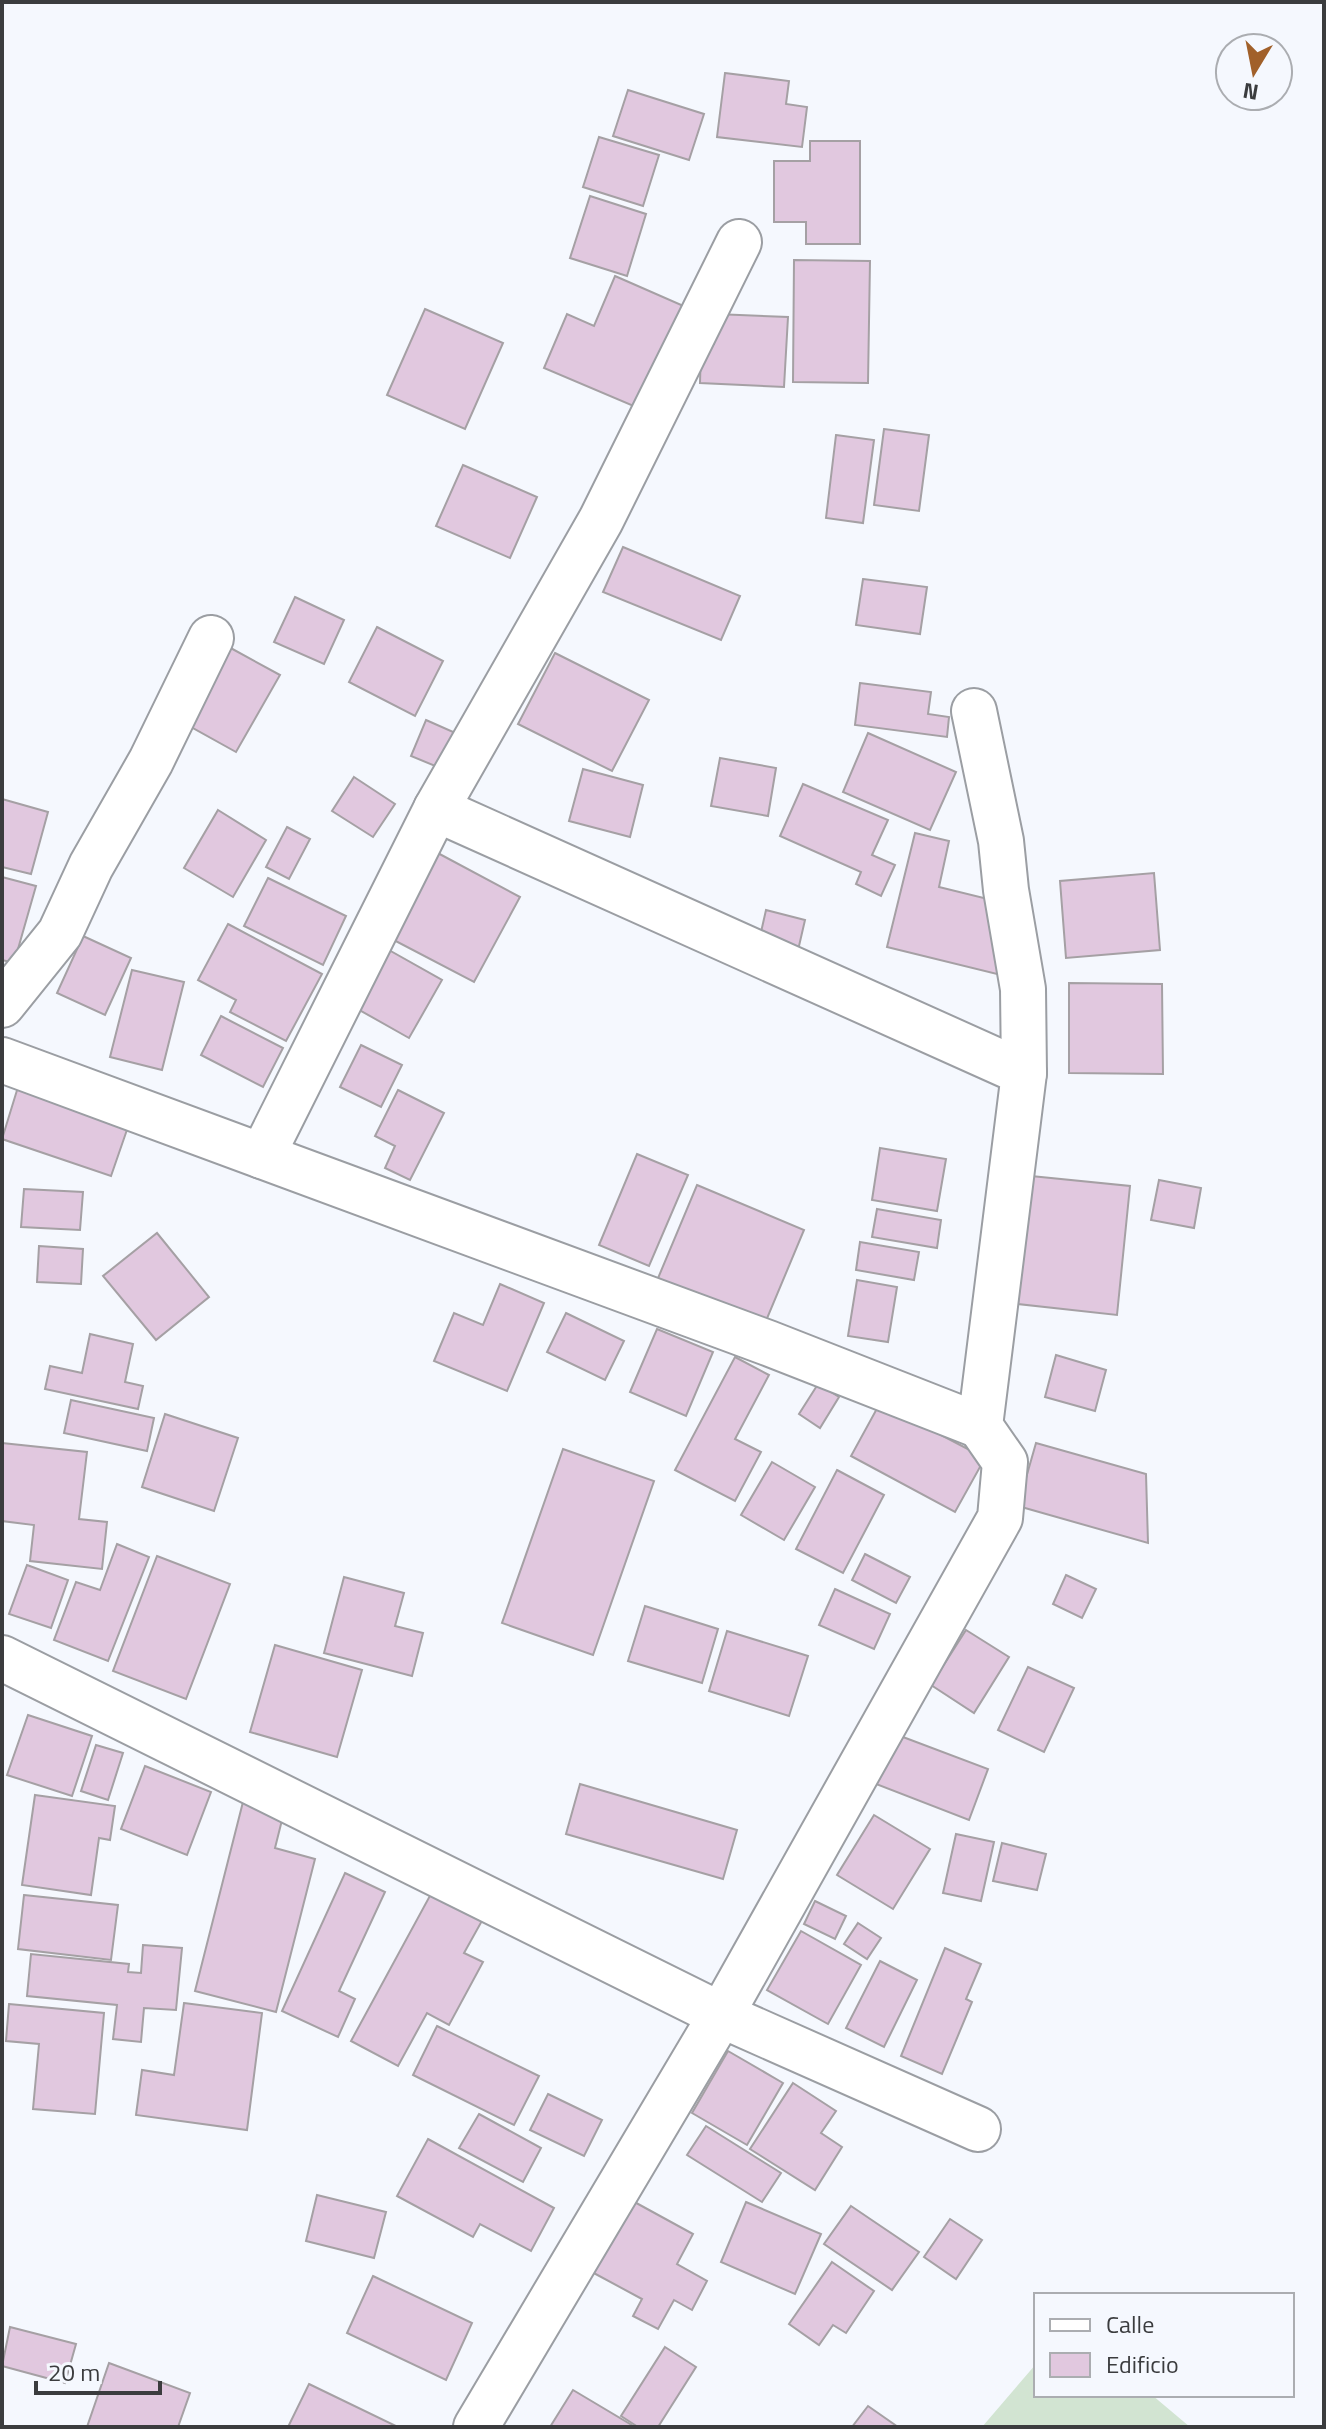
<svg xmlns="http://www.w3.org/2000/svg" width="1326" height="2429" viewBox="0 0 1326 2429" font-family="'Titillium Web',sans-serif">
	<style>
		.green { fill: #d2e4d2 }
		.building { fill: #e1c8df; stroke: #a5a0a4; stroke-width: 2 }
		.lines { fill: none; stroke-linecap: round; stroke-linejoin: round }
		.street-casing { stroke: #9b9ea3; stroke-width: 48 }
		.street { stroke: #fff; stroke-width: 44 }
	</style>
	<rect width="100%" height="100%" fill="#f5f8fe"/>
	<polygon class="green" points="1036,2364 1036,2395 1152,2395 1190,2427 982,2427"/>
	<g class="building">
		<polygon points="725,73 789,81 786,104 807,107 802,147 717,137"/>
		<polygon points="628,90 704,114 689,160 613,136"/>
		<polygon points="599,137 659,155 643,206 583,187"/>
		<polygon points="810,141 860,141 860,244 806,244 806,222 774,222 774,161 810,161"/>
		<polygon points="590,196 646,214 627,276 570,258"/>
		<polygon points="794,260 870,261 868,383 793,382"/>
		<polygon points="615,276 695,311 650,413 544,368 567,314 594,326"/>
		<polygon points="425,309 503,343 465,429 387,395"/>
		<polygon points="715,314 788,317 784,387 700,383 701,344 714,344"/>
		<polygon points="884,429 929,435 919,511 874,505"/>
		<polygon points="836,435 874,440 863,523 826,518"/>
		<polygon points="463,465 537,497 510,558 436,526"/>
		<polygon points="623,547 740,596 721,640 603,592"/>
		<polygon points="863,579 927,587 920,634 856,625"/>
		<polygon points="295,597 344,620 324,664 274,642"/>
		<polygon points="377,627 443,661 415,716 349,682"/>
		<polygon points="227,646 280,675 236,752 184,723"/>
		<polygon points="555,653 649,700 612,771 518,724"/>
		<polygon points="860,683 931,692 928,714 949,717 947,737 855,725"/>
		<polygon points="426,720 460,735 445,770 411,756"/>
		<polygon points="868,733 956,772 930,830 843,792"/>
		<polygon points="720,758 776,768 768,816 711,806"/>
		<polygon points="583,769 643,785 630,837 569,821"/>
		<polygon points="354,777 395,804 373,837 332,811"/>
		<polygon points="803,784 888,820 872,855 895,865 881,896 856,884 861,872 780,836"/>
		<polygon points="2,799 48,812 31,874 2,867"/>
		<polygon points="218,810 266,840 233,897 184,868"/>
		<polygon points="287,827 310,839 289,879 266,867"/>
		<polygon points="915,833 949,841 939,887 992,900 1001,975 887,947"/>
		<polygon points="434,851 520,897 474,982 388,937"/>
		<polygon points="1154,873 1160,950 1066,958 1060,881"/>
		<polygon points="2,877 36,886 14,963 2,960"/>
		<polygon points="268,878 346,916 323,965 244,926"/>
		<polygon points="766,910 805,920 796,959 757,950"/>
		<polygon points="228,924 322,974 286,1041 230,1012 236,1000 198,980"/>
		<polygon points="83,936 131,958 105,1015 57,993"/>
		<polygon points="380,945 442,980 409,1038 347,1003"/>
		<polygon points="132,970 184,982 162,1070 110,1057"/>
		<polygon points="1069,983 1162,984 1163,1074 1069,1073"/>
		<polygon points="221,1016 283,1048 263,1087 201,1055"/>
		<polygon points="361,1045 402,1065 381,1107 340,1087"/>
		<polygon points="18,1087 129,1124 111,1176 2,1139"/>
		<polygon points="398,1090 444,1113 410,1180 385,1168 395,1146 375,1136"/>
		<polygon points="880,1148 946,1159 937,1211 872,1200"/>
		<polygon points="637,1154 688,1175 649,1266 599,1245"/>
		<polygon points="1031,1176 1130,1186 1117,1315 1018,1304"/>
		<polygon points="1159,1180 1201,1188 1194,1228 1151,1220"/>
		<polygon points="697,1185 804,1230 763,1328 656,1283"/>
		<polygon points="24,1189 83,1192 80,1230 21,1227"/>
		<polygon points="877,1209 941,1220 937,1248 872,1237"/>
		<polygon points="157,1233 209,1297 156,1340 103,1276"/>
		<polygon points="860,1242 919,1252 914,1280 856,1270"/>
		<polygon points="39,1246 83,1249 81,1284 37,1282"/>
		<polygon points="857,1280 897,1287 888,1342 848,1336"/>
		<polygon points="500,1284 544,1303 507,1391 434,1361 454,1313 483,1325"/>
		<polygon points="566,1313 624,1341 605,1380 547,1352"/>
		<polygon points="657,1329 713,1352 686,1416 630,1392"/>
		<polygon points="90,1334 133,1344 125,1382 143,1386 138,1409 45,1389 50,1366 82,1373"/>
		<polygon points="1056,1355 1106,1370 1095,1411 1045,1397"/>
		<polygon points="735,1357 769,1375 735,1439 761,1452 735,1501 675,1470"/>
		<polygon points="818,1384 839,1397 820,1428 799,1414"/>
		<polygon points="71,1400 154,1418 147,1451 64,1433"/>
		<polygon points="880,1403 985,1458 955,1512 851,1456"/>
		<polygon points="165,1414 238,1438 214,1511 142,1487"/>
		<polygon points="2,1443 87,1452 79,1519 107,1522 102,1569 30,1561 34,1525 2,1521"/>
		<polygon points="1036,1443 1146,1474 1148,1543 1018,1506"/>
		<polygon points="563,1449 654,1481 593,1655 502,1623"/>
		<polygon points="772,1462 815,1487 784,1540 741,1515"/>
		<polygon points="837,1470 884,1495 843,1573 796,1549"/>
		<polygon points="117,1544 149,1557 108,1661 54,1640 76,1582 100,1590"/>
		<polygon points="865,1554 910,1577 896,1603 852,1580"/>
		<polygon points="157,1556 230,1584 186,1699 113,1671"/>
		<polygon points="27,1565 68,1580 51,1628 9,1614"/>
		<polygon points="1066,1575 1096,1589 1082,1618 1053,1604"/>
		<polygon points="344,1577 404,1593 395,1626 423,1633 412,1676 324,1653"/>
		<polygon points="835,1589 890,1614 874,1649 819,1625"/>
		<polygon points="645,1606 718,1629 702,1683 628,1661"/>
		<polygon points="966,1630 1009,1657 974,1713 931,1685"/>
		<polygon points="727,1631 808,1656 789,1716 709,1691"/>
		<polygon points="275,1645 362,1670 337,1757 250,1732"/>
		<polygon points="1028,1667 1074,1688 1044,1752 998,1730"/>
		<polygon points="28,1715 92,1736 72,1796 7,1775"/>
		<polygon points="895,1734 988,1769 969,1820 876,1784"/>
		<polygon points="96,1745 123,1753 108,1800 81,1791"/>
		<polygon points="145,1766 211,1792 187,1855 121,1829"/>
		<polygon points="580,1784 737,1830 723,1879 566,1834"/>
		<polygon points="35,1795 115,1806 110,1840 99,1838 91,1895 22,1885"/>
		<polygon points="244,1798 285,1808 275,1848 315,1859 276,2012 195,1991"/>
		<polygon points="874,1815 930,1849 893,1909 837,1875"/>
		<polygon points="956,1834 994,1842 981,1901 943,1893"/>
		<polygon points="1002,1843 1046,1854 1037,1890 993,1881"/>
		<polygon points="345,1873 385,1892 339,1991 355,1999 338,2037 282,2011"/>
		<polygon points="432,1892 483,1919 464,1953 483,1962 449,2025 427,2013 398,2066 351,2041"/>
		<polygon points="24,1895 118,1905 111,1960 18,1949"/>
		<polygon points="815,1901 846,1916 835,1939 804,1924"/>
		<polygon points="858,1923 881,1938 867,1959 844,1944"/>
		<polygon points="801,1931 861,1965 828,2024 767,1990"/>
		<polygon points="143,1945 182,1948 176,2010 144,2008 141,2042 113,2039 117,2005 27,1996 31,1954 129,1964 128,1972 141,1973"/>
		<polygon points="945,1948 981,1964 966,1999 972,2002 942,2074 901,2056"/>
		<polygon points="880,1961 917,1980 884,2047 846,2028"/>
		<polygon points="184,2003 262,2013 247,2130 136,2115 142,2070 174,2075"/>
		<polygon points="9,2004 104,2013 95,2114 33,2109 39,2044 6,2041"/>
		<polygon points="437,2026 539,2076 514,2125 413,2075"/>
		<polygon points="728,2051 783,2083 747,2145 692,2113"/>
		<polygon points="793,2083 836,2111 821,2133 842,2147 815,2190 750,2149"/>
		<polygon points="548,2094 602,2120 584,2156 530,2130"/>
		<polygon points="479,2114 541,2148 523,2182 459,2148"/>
		<polygon points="706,2126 781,2173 762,2202 687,2155"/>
		<polygon points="428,2139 554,2208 531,2251 480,2224 473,2237 397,2196"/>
		<polygon points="317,2195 386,2212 374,2258 306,2241"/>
		<polygon points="629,2199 693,2234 677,2264 707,2281 692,2310 674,2300 658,2329 633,2316 642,2299 590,2271"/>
		<polygon points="746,2202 821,2234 795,2294 721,2262"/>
		<polygon points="851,2206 919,2252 892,2290 824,2244"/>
		<polygon points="950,2219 982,2240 956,2279 924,2257"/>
		<polygon points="832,2262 874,2291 846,2333 833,2325 819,2345 789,2324"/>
		<polygon points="373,2276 472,2323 446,2380 347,2333"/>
		<polygon points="10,2327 76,2344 65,2383 2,2366"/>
		<polygon points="665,2347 696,2367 658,2427 638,2427 621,2416"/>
		<polygon points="109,2363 190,2393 178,2427 87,2427"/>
		<polygon points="309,2384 396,2426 395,2427 288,2427"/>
		<polygon points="573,2390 635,2427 550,2427"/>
		<polygon points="868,2406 898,2427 852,2427"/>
	</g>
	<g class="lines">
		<defs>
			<g id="street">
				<polyline points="436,809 1024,1073"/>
				<polyline points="2,1005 60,933 91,866 151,761 211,638"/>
				<polyline points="2,1060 768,1343 980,1426"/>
				<polyline points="262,1156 436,809 601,520 739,242"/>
				<polyline points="2,1658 721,2015 978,2129"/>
				<polyline points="476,2427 721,2015 1000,1518 1005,1462 980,1426 1024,1073 1023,989 1006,890 1001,841 974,711"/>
			</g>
		</defs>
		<use href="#street" class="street-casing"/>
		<use href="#street" class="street"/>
	</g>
	<rect width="1326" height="2429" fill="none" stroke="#3b3c3e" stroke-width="8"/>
	<rect x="1034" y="2293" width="260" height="104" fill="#f5f8fe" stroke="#abadb1" stroke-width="2"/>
	<rect x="1050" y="2319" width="40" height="12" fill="#ffffff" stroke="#abadb1" stroke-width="2"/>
	<text x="1106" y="2333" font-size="24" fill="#3b3c3e">Calle</text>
	<rect x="1050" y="2353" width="40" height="24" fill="#e1c8df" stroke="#abadb1" stroke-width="2"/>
	<text x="1106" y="2373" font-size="24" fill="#3b3c3e">Edificio</text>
	<g transform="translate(1254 72) rotate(190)"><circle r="38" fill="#f5f8fe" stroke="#abadb1" stroke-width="2"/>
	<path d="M0-6L14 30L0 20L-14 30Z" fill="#a1602a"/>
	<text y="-12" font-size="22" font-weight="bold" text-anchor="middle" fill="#3b3c3e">N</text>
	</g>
	<path d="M36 2381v12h124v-12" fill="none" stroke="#3b3c3e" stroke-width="4"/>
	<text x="48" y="2381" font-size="24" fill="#3b3c3e" stroke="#f5f8fe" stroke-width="6" paint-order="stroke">20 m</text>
</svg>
